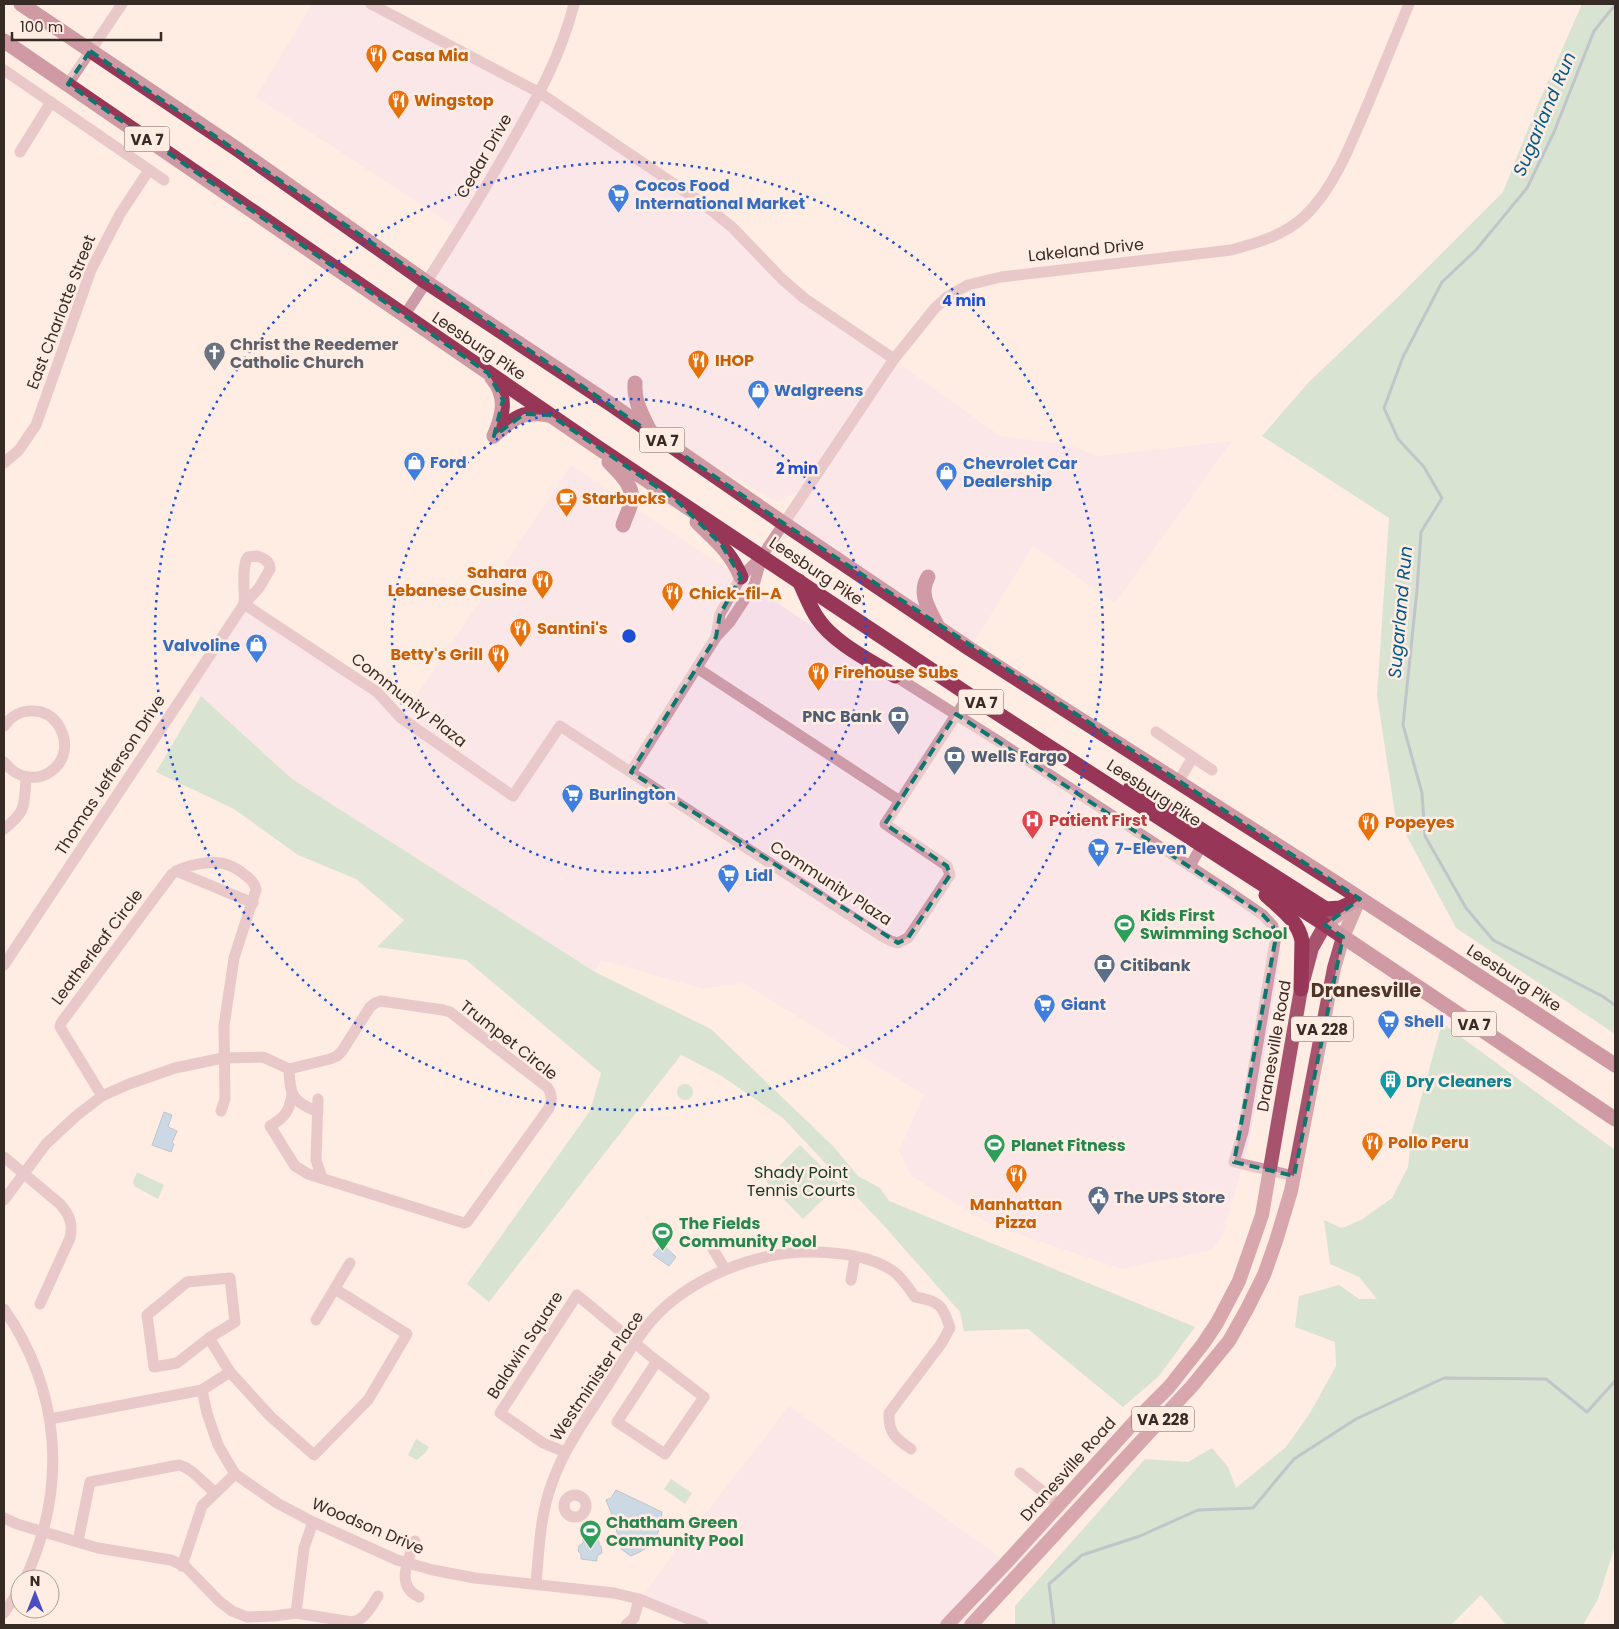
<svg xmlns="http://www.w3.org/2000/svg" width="1619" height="1629" viewBox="0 0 1619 1629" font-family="Poppins,sans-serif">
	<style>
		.commercial { fill: #f7dfea }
		.green { fill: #abd7ba }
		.water { fill: #8fc1e6; stroke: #7594ac }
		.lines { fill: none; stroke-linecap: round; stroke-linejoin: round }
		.stream { stroke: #7594ac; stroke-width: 3 }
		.minor { stroke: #cd9ca8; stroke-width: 11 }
		.major { stroke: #a8536d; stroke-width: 14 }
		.highway { stroke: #983657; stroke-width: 15 }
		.marked { fill: none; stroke: #0f766e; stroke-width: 4; stroke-dasharray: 10 6; stroke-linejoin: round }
		.ring { fill: none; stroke: #1d4ed8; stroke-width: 2.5; stroke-dasharray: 2.5 5 }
		.labels { text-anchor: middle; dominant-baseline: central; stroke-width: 5; stroke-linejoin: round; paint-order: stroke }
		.shield { fill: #ffece3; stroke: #73655f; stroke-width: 1 }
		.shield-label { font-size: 15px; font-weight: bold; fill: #372b26 }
		.food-label { font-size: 16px; font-weight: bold; fill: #c56008; stroke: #ffece3; text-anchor: start }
		.street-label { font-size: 16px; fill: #372b26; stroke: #ffece3 }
		.shop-label { font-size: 16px; font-weight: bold; fill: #366cbe; stroke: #ffece3; text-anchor: start }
		.worship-label { font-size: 16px; font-weight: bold; fill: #5b616d; stroke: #ffece3; text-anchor: start }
		.service-label { font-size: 16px; font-weight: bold; fill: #4e5e75; stroke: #ffece3; text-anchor: start }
		.health-label { font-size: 16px; font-weight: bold; fill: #be3a42; stroke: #ffece3; text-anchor: start }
		.leisure-label { font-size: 16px; font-weight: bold; fill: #27864d; stroke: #ffece3; text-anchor: start }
		.culture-label { font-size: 16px; font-weight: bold; fill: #0d838f; stroke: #ffece3; text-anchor: start }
		.park-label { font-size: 16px; fill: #113b24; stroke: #ffece3 }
		.water-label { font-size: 18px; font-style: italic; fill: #005a89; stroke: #ffece3 }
		.quarter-label { font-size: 19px; font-weight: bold; fill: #4c3529; stroke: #ffece3 }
		.centre { fill: #1d4ed8; stroke: #ffece3; stroke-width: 2.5 }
		.ring-label { font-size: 15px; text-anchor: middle; font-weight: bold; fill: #1d4ed8; stroke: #ffece3; stroke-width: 5; stroke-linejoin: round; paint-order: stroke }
	</style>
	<rect width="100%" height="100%" fill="#ffece3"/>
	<g class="commercial">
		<polygon points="312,4 371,4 540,93 705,205 782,279 1000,436 1068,445 1098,456 1232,441 1115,603 1033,546 970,649 783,523 807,487 778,502 650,431 426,282 460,230 256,97"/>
		<polygon points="571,465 833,640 1107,820 1261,918 1281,952 1256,1104 1249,1140 1234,1197 1221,1238 1211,1250 1122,1269 991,1225 911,1176 899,1151 924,1095 743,983 703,989 601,960 595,972 292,779 189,685 244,604 377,692 401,718"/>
		<polygon points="789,1406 1007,1562 947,1625 703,1625 639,1599"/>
	</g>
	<g class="green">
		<polygon points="1582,4 1615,4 1615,1034 1456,928 1395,814 1377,695 1389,518 1262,436 1308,383 1396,299 1503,192 1538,104"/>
		<polygon points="201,696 292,779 595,972 711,1029 833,1146 858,1176 880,1188 889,1201 1195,1327 1159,1376 1123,1407 1028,1329 964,1331 960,1312 886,1228 783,1118 720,1075 681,1055 489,1302 467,1284 590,1111 601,1073 466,960 377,947 404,920 356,879 298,855 234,809 156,772"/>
		<polygon points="1442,1023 1615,1150 1615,1546 1598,1599 1583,1625 1506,1625 1481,1595 1451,1625 1015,1625 1015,1606 1145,1459 1188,1462 1212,1448 1228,1467 1236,1488 1286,1447 1310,1413 1336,1366 1335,1342 1295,1327 1299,1296 1339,1285 1359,1299 1377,1299 1359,1277 1330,1264 1324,1220 1342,1228 1361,1220 1392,1198 1408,1167 1412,1131"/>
		<circle cx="685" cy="1092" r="8"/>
		<polygon points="800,1145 839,1184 803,1219 765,1180"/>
		<polygon points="137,1172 164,1185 158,1199 134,1186 133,1182"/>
		<polygon points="416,1439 429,1447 425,1453 417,1460 408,1455"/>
		<polygon points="671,1479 692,1493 685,1504 664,1489"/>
	</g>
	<g class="water">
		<polygon points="164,1112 172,1115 168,1127 177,1131 172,1143 174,1144 171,1152 152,1145"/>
		<polygon points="662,1244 676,1257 669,1266 653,1255"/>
		<path d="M616,1490L662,1512C659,1537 655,1546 631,1556L621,1549L614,1520L606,1500L611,1498Z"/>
		<polygon points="583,1538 599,1541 599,1546 601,1546 602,1553 597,1556 597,1561 581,1559 581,1554 578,1551 579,1546 583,1543"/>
	</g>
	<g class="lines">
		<g class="stream">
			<polyline points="1615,5 1594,31 1554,132 1527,188 1476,250 1442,282 1403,357 1384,408 1398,439 1424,467 1442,498 1421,532 1417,590 1403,725 1422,793 1425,836 1466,908 1493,940 1602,996 1615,1005"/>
			<polyline points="1054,1625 1049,1584 1082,1555 1140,1536 1198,1510 1253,1508 1294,1459 1356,1419 1444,1378 1546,1379 1587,1412 1615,1381"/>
		</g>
		<g class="minor">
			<polyline points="371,4 540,93 705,205 733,228 782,279 804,298 894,359"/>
			<polyline points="4,70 164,180"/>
			<polyline points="68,84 122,4"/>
			<polyline points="20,152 51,102"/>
			<path d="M404,316C440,262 474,208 506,152C535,101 559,62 574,4"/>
			<polyline points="4,463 19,450 36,425 91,270 120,214 149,170"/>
			<path d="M257,556C264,558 270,562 270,569L259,588L244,604C245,591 241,566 248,557Z"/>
			<path d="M716,637L720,614L741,577L762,556L894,359L935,308L947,297L968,285L1001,277L1231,250C1258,243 1285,235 1306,215C1337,184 1353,138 1370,99C1383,67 1396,35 1409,4"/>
			<polyline points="697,668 900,801"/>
			<polyline points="895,676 998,741 1228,891 1263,915 1273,926 1275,942 1243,1132 1234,1162 1294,1176"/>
			<path d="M4,726C11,716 22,710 34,711C43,711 52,716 57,723C84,762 33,799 4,762"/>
			<polyline points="1156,732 1212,770"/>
			<polyline points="631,772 716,637 730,622 754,585 762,557"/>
			<polyline points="1178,782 1193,757"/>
			<path d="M4,829C27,811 24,805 26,778"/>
			<polyline points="1190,866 1202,845"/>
			<polyline points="176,871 253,903"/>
			<polyline points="4,965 244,604 377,692 401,718 513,796 560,726 880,935 891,941 898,943 908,938 950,875 947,866 885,824 969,695"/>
			<path d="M289,1069C290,1096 292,1101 318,1112"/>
			<path d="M102,1096L60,1027L61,1023L172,874C183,865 215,859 228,865C235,867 240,871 245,875C251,879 255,883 256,890L234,958L224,1026L225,1099L221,1111"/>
			<polyline points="318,1099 316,1160 322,1178"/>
			<path d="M4,1157L60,1204C70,1215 73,1224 70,1238L40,1304"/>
			<path d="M4,1200L46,1144L76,1116L102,1096L129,1084L175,1068L223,1058L263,1057L289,1069L330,1059L337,1056L342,1051L370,1007L375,1003L381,1001L443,1010L450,1012L547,1087C553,1094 552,1101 549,1108L467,1222L464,1223L308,1174L295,1166L270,1126C285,1117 289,1112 292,1095"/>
			<polyline points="713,1249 725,1269"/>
			<polygon points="230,1278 235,1322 209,1338 177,1363 154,1367 147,1315 187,1282"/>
			<polyline points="851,1280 855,1257"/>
			<path d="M4,1309C61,1391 68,1488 25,1579"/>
			<polyline points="316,1320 350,1263"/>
			<polyline points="209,1338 230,1372 270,1416 314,1455 368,1400 407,1334 335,1289"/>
			<polyline points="202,1390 207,1413 218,1445 235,1474 277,1503 313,1522 397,1560 433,1570 475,1578 614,1593 639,1599 703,1625"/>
			<polyline points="50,1419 202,1390 230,1372"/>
			<polyline points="565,1452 543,1443 500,1413 577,1295 653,1358 657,1361 704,1397 665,1454 617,1422 657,1361"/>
			<polyline points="1020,1473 1058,1504"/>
			<circle cx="575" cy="1506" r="11"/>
			<path d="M4,1518L17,1524L98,1548L171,1560L186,1567L219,1601L232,1611L247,1617L274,1616L296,1613L352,1622C365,1620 371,1607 378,1596"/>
			<path d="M78,1541L90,1482L179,1465C194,1469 202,1483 215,1492"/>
			<path d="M415,1541C408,1560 395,1586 419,1597"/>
			<polyline points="182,1566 202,1506 235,1474"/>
			<path d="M536,1584C539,1550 540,1515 552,1483C564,1449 585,1420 604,1391C620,1367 634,1340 653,1319C690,1278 755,1252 809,1252C836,1252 871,1256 893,1271C902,1277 909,1289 915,1297C939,1301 943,1305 950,1328L941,1344L889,1413C888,1433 896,1439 911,1449"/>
			<polyline points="4,1613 20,1589"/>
			<polyline points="296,1613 304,1548 313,1522"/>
			<polyline points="626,1625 634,1618 639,1599"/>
		</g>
		<g class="major">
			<polyline points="947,1625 1007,1562 1137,1419 1169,1387 1203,1344 1217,1323 1239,1281 1262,1215 1301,989 1312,948 1325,925 1351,905"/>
			<polyline points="971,1625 1193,1385 1229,1341 1247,1309 1264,1275 1276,1241 1291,1191 1334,968 1343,937 1359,900"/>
		</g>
		<g class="highway">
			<polyline points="21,4 237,149 426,282 612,405 783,523 970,649 1341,886 1615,1065"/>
			<polyline points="4,41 597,447 969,695 1318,920 1615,1119"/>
			<path d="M492,378C508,397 503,415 494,436"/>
			<path d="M635,383C634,401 641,413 649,429"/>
			<path d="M497,433C516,416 523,411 549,415"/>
			<path d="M609,462C619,473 635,486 631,502C630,510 625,517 623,525"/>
			<path d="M697,522C716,541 730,551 741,577"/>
			<path d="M928,577C918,594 929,609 937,625"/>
			<path d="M799,581C805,593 810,608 818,619C834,643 871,661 895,676"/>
			<polyline points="1131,787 1186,820 1326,909 1340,908 1360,899"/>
			<path d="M1266,895C1281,909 1298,920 1302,941L1301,989"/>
		</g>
	</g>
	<path d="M0 0H1619V1629H0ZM90,51L783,523L1360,899L1325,925L1343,937L1294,1176L1234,1162L1275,942L1273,926L1263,915L956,714L885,824L947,866L950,875L908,938L898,943L631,772L716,637L720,614L741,577L721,544L675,499L550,415L524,414L494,436L503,400L488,373L68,84Z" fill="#ffece3" fill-opacity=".55" fill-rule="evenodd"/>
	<path class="marked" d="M90,51L783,523L1360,899L1325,925L1343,937L1294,1176L1234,1162L1275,942L1273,926L1263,915L956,714L885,824L947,866L950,875L908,938L898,943L631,772L716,637L720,614L741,577L721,544L675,499L550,415L524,414L494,436L503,400L488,373L68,84Z"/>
	<g class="ring">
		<circle cx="629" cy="636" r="237"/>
		<circle cx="629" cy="636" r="474"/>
	</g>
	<defs>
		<symbol id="restaurant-pin" viewBox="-11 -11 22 30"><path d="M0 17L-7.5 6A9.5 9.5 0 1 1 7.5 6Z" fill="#e8710a" stroke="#ffece3"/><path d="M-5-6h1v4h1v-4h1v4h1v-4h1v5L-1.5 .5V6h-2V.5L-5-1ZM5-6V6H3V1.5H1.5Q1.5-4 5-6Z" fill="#fff"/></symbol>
		<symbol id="supermarket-pin" viewBox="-11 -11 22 30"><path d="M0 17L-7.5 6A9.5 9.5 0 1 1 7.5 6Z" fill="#3f7fe0" stroke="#ffece3"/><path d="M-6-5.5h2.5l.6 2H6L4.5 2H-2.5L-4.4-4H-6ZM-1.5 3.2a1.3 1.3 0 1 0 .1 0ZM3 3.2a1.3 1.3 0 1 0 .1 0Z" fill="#fff"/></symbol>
		<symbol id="church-pin" viewBox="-11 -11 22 30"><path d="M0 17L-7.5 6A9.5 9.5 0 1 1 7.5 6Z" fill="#6b7280" stroke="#ffece3"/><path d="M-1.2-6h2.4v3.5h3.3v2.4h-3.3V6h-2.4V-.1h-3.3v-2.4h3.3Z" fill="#fff"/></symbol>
		<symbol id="shop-pin" viewBox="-11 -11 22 30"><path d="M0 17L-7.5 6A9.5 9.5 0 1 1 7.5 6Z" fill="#3f7fe0" stroke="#ffece3"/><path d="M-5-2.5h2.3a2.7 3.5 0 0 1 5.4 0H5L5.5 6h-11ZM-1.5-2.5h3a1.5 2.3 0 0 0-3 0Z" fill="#fff"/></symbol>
		<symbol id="cafe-pin" viewBox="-11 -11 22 30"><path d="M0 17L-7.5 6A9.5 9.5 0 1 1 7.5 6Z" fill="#e8710a" stroke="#ffece3"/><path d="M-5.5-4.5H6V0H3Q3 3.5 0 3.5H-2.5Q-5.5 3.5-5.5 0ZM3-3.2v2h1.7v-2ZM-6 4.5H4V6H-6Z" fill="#fff"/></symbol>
		<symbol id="bank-pin" viewBox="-11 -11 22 30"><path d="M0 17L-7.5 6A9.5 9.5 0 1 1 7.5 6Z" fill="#5c6f8a" stroke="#ffece3"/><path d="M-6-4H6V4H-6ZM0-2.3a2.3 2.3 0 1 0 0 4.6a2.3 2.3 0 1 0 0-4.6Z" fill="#fff"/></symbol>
		<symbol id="hospital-pin" viewBox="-11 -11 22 30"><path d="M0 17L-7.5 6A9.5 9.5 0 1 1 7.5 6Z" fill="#e0444e" stroke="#ffece3"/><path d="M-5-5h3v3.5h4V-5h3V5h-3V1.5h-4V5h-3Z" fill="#fff"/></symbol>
		<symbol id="stadium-pin" viewBox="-11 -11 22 30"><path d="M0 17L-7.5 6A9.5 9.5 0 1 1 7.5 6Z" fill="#2e9e5b" stroke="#ffece3"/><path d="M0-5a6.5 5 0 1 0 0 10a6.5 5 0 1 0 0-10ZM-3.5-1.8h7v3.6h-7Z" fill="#fff"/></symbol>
		<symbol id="building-pin" viewBox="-11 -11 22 30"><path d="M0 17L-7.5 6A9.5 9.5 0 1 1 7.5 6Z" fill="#0f9aa8" stroke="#ffece3"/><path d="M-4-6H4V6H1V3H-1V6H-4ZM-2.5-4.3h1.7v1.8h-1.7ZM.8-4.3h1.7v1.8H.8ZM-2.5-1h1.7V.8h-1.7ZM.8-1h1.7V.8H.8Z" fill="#fff"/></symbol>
		<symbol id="civic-pin" viewBox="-11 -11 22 30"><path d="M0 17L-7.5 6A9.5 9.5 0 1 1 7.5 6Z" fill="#5c6f8a" stroke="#ffece3"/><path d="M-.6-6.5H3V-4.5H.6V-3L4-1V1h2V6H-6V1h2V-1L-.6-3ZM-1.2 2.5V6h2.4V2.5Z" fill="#fff"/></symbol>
	</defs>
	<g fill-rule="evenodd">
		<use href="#restaurant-pin" x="364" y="42" width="25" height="34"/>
		<use href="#restaurant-pin" x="386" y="88" width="25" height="34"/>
		<use href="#supermarket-pin" x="606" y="182" width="25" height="34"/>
		<use href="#church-pin" x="202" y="340" width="25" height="34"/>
		<use href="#restaurant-pin" x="686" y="348" width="25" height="34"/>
		<use href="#shop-pin" x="746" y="378" width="25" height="34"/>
		<use href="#shop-pin" x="402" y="450" width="25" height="34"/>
		<use href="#shop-pin" x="934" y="460" width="25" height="34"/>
		<use href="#cafe-pin" x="554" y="486" width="25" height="34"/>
		<use href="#restaurant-pin" x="530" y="568" width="25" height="34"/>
		<use href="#restaurant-pin" x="660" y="580" width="25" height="34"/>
		<use href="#restaurant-pin" x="508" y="616" width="25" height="34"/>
		<use href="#shop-pin" x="244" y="632" width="25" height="34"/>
		<use href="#restaurant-pin" x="486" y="642" width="25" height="34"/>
		<use href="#restaurant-pin" x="806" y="660" width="25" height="34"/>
		<use href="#bank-pin" x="886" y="704" width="25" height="34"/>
		<use href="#bank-pin" x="942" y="744" width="25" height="34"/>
		<use href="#supermarket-pin" x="560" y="782" width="25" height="34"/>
		<use href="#hospital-pin" x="1020" y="808" width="25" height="34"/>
		<use href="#restaurant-pin" x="1356" y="810" width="25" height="34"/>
		<use href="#supermarket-pin" x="1086" y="836" width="25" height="34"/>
		<use href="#supermarket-pin" x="716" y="862" width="25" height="34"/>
		<use href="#stadium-pin" x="1112" y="912" width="25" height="34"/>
		<use href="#bank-pin" x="1092" y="952" width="25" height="34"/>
		<use href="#supermarket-pin" x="1032" y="992" width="25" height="34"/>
		<use href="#supermarket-pin" x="1376" y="1008" width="25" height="34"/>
		<use href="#building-pin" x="1378" y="1068" width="25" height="34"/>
		<use href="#restaurant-pin" x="1360" y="1130" width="25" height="34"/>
		<use href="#stadium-pin" x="982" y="1132" width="25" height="34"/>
		<use href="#restaurant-pin" x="1004" y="1162" width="25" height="34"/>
		<use href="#civic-pin" x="1086" y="1184" width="25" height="34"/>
		<use href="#stadium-pin" x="650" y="1220" width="25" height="34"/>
		<use href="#stadium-pin" x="578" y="1518" width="25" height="34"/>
	</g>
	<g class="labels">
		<g class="shield">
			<rect x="124.5" y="126.5" width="45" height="25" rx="4"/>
			<rect x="639.5" y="427.5" width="45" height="25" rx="4"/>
			<rect x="958.5" y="689.5" width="45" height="25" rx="4"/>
			<rect x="1451.5" y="1011.5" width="45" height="25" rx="4"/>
			<rect x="1291" y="1016.5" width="62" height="25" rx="4"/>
			<rect x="1132" y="1406.5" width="62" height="25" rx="4"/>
		</g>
		<g class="shield-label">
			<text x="147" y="139">VA 7</text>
			<text x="662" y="440">VA 7</text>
			<text x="981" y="702">VA 7</text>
			<text x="1474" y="1024">VA 7</text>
			<text x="1322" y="1029">VA 228</text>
			<text x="1163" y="1419">VA 228</text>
		</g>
		<g class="food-label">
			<text x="392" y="55">Casa Mia</text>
			<text x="414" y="100">Wingstop</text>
			<text x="715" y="360">IHOP</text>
			<text x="582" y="498">Starbucks</text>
			<text x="527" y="572" text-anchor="end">Sahara<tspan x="527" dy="18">Lebanese Cusine</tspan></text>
			<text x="689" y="593">Chick-fil-A</text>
			<text x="537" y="628">Santini's</text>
			<text x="483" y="654" text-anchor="end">Betty's Grill</text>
			<text x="834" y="672">Firehouse Subs</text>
			<text x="1385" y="822">Popeyes</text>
			<text x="1388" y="1142">Pollo Peru</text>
			<text x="1016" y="1204" text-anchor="middle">Manhattan<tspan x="1016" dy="18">Pizza</tspan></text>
		</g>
		<g class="street-label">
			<text transform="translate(484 156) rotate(-60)">Cedar Drive</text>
			<text transform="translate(1086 250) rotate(-6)">Lakeland Drive</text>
			<text transform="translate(61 312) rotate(-69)">East Charlotte Street</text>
			<text transform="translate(479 346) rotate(34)">Leesburg Pike</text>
			<text transform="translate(816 571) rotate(34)">Leesburg Pike</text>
			<text transform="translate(409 700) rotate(38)">Community Plaza</text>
			<text transform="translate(110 775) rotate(-57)">Thomas Jefferson Drive</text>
			<text transform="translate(1154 793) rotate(33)">Leesburg Pike</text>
			<text transform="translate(831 883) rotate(33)">Community Plaza</text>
			<text transform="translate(97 947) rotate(-53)">Leatherleaf Circle</text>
			<text transform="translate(1514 978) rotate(33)">Leesburg Pike</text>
			<text transform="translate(509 1040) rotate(38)">Trumpet Circle</text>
			<text transform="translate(1274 1046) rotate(-80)">Dranesville Road</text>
			<text transform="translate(525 1345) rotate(-57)">Baldwin Square</text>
			<text transform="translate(597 1376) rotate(-56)">Westminister Place</text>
			<text transform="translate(1068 1469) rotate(-48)">Dranesville Road</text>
			<text transform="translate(368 1526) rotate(23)">Woodson Drive</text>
		</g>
		<g class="shop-label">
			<text x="635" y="185">Cocos Food<tspan x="635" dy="18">International Market</tspan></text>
			<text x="774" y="390">Walgreens</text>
			<text x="430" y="462">Ford</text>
			<text x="963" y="463">Chevrolet Car<tspan x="963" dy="18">Dealership</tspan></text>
			<text x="240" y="645" text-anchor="end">Valvoline</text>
			<text x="589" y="794">Burlington</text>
			<text x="1115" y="848">7-Eleven</text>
			<text x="745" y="875">Lidl</text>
			<text x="1061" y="1004">Giant</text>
			<text x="1404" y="1021">Shell</text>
		</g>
		<g class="worship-label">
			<text x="230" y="344">Christ the Reedemer<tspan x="230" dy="18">Catholic Church</tspan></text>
		</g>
		<g class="service-label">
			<text x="882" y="716" text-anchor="end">PNC Bank</text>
			<text x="971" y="756">Wells Fargo</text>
			<text x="1120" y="965">Citibank</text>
			<text x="1114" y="1197">The UPS Store</text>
		</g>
		<g class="health-label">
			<text x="1049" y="820">Patient First</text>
		</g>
		<g class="leisure-label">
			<text x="1140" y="915">Kids First<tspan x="1140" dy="18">Swimming School</tspan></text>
			<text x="1011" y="1145">Planet Fitness</text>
			<text x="679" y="1223">The Fields<tspan x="679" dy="18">Community Pool</tspan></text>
			<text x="606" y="1522">Chatham Green<tspan x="606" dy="18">Community Pool</tspan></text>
		</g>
		<g class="culture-label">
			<text x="1406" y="1081">Dry Cleaners</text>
		</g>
		<g class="park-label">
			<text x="801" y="1172">Shady Point<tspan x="801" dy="18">Tennis Courts</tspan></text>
		</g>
		<g class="water-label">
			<text transform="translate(1544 114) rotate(-67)">Sugarland Run</text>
			<text transform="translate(1400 612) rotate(-85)">Sugarland Run</text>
		</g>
		<g class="quarter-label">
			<text x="1366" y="990">Dranesville</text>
		</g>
	</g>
	<circle cx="629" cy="636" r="8" class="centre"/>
	<g class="ring-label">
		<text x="964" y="306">4 min</text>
		<text x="797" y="474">2 min</text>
	</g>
	<rect width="1619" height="1629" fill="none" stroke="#372b26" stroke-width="10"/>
	<g transform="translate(35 1594)"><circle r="24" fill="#ffece3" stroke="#af9f97"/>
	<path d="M0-4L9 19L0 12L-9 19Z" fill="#4a4cc2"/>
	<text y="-8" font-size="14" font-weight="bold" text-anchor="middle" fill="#372b26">N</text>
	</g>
	<path d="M12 32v8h149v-8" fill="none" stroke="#372b26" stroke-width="2.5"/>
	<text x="20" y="32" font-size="15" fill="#372b26" stroke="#ffece3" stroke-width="4" paint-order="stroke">100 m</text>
</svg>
